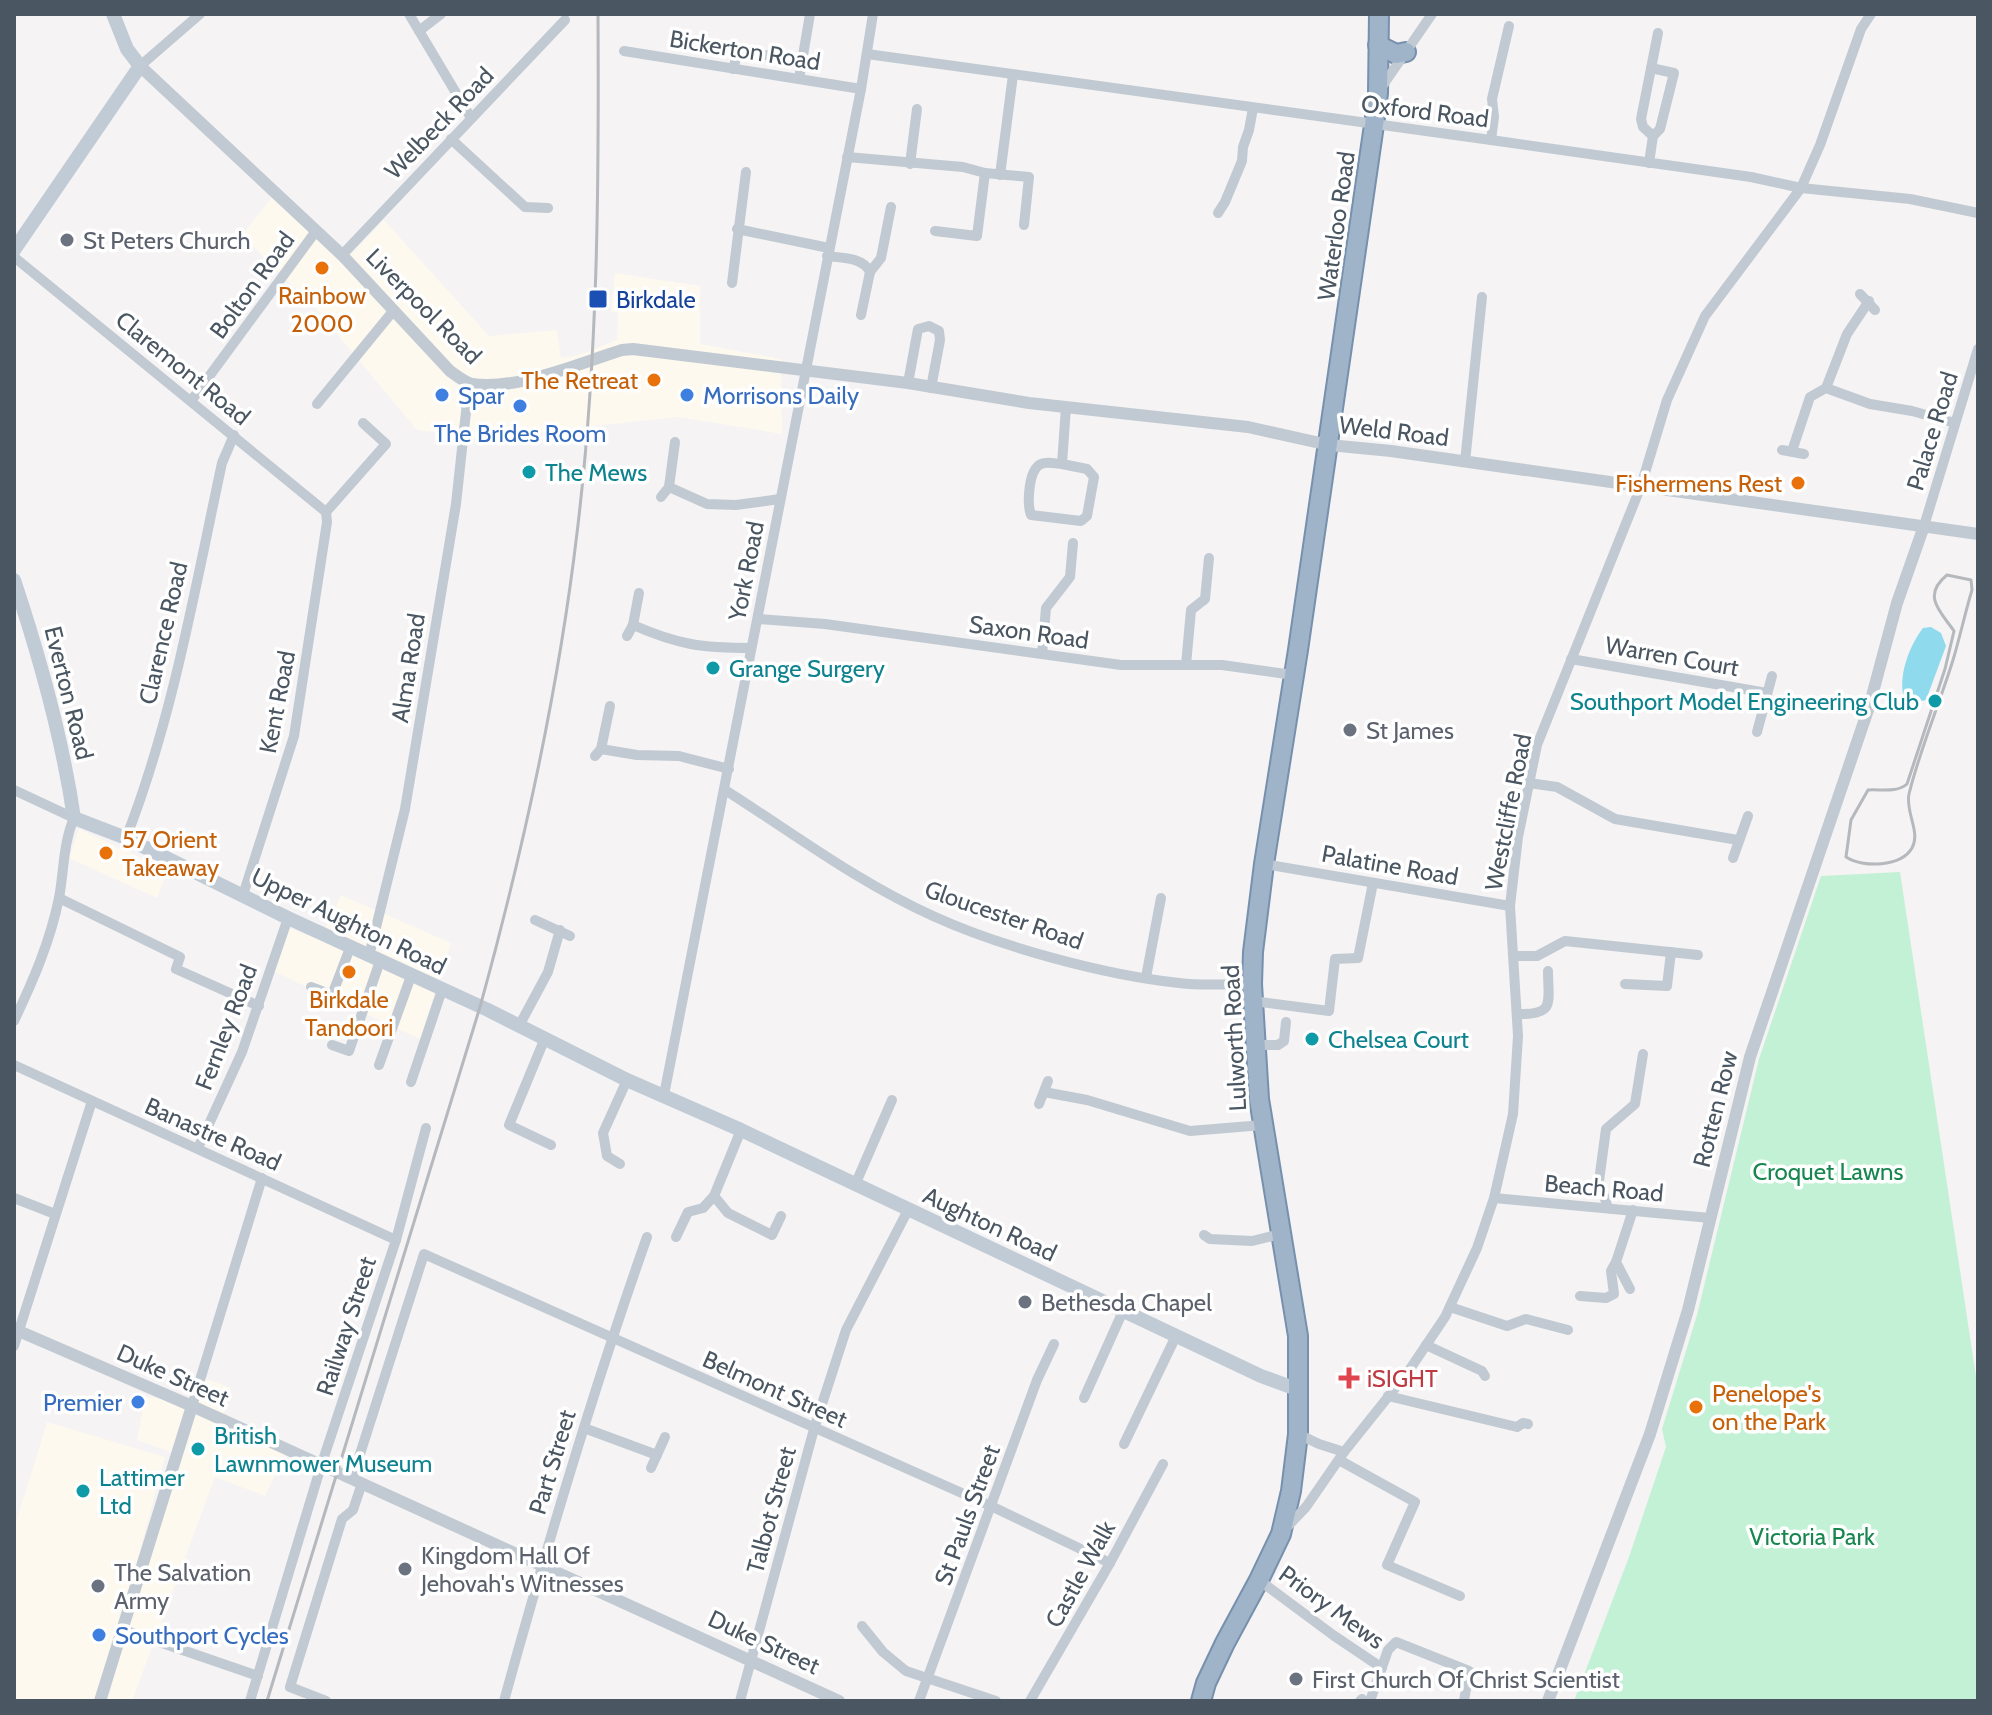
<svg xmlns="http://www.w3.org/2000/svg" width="1992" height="1715" viewBox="0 0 1992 1715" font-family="Cabin,sans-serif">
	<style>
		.commercial { fill: #fdf9ef }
		.green { fill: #c3f1d5 }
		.water { fill: #90daee }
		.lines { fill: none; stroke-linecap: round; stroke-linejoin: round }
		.trunk-casing { stroke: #7690ad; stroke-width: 22 }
		.minor { stroke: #c1cad2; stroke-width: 10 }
		.tertiary { stroke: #c1cad2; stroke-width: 12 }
		.secondary { stroke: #c1cbd6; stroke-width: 14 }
		.trunk { stroke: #9fb4c9; stroke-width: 18 }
		.rail { stroke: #b5b8bd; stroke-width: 3 }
		.worship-dot { fill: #6b7280; stroke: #fff; stroke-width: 3 }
		.food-dot { fill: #e8710a; stroke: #fff; stroke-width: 3 }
		.transit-dot { fill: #1a4fb4; stroke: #fff; stroke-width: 3 }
		.shop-dot { fill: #3f7fe0; stroke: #fff; stroke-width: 3 }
		.culture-dot { fill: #0f9aa8; stroke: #fff; stroke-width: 3 }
		.health-dot { fill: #e0444e; stroke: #fff; stroke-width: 3 }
		.labels { text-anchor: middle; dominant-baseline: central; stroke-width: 7; stroke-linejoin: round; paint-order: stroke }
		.street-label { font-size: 24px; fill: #4a5661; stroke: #fff }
		.worship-label { font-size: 24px; fill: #5b616d; stroke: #fff; text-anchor: start }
		.food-label { font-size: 24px; fill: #c56008; stroke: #fff }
		.transit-label { font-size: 24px; fill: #164399; stroke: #fff; text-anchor: start }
		.shop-label { font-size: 24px; fill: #366cbe; stroke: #fff; text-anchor: start }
		.culture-label { font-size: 24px; fill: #0d838f; stroke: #fff; text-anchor: start }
		.park-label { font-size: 24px; fill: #17864f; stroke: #fff }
		.health-label { font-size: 24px; fill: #be3a42; stroke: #fff; text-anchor: start }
	</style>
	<rect width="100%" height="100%" fill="#f5f3f3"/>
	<g class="commercial">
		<polygon points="273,196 342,264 384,220 489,336 557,330 561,358 579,355 617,340 618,313 611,311 615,273 700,286 700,344 781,359 782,434 679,417 480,438 417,430 316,309 242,235"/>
		<polygon points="79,829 168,870 157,898 69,858"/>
		<polygon points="341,895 451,943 420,1039 275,972 289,928 320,940"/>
		<polygon points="207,1379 231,1388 220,1427 285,1454 265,1496 215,1477 132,1701 108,1701 171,1452 137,1440 145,1397 190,1401"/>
		<polygon points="47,1422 165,1457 118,1633 96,1701 14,1701 14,1529"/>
	</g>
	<polygon class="green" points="1900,872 1978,1390 1978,1701 1574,1701 1629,1557 1666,1447 1662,1429 1697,1315 1759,1059 1821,876"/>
	<path class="water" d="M1931,627L1941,633L1946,646L1926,700L1916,702L1903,694C1899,673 1910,645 1923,628Z"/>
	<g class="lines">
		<defs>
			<g id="trunk">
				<polyline points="1378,45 1396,54 1406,52"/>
				<polyline points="1201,1701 1206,1683 1225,1643 1259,1580 1281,1534 1291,1491 1298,1434 1298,1336 1259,1099 1252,984 1253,952 1264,864 1298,650 1374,125 1378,93 1379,14"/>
			</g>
		</defs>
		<use href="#trunk" class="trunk-casing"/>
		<g class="minor">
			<polyline points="409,14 471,118"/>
			<polyline points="419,31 441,14"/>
			<polyline points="624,51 861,89"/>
			<polyline points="867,54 1491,140 1751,177 1801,188 1910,199 1978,213"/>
			<polyline points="140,66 200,14"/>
			<polyline points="1651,68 1674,73 1660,129 1653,136"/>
			<polyline points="733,69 737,55 741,52 803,60"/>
			<polyline points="799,79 810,14"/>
			<polyline points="1381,88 1432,14"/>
			<polyline points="451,139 525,207 548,208"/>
			<polyline points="1491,140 1494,117 1492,99 1509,26"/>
			<polyline points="847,157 963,167 985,173 1029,177 1024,225"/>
			<polyline points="1649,163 1653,136 1643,127 1641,119 1658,33"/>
			<polyline points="910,164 917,109"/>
			<polyline points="1000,175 1013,75"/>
			<polyline points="1218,213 1225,202 1242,161 1243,147 1249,130 1253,108"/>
			<polyline points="737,229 829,248"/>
			<polyline points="935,231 977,236 985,173"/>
			<polyline points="342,255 565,20"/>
			<path d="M827,256C842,258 863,257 870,272L861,315"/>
			<polyline points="14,257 326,512"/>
			<polyline points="870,272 881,258 891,207"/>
			<polyline points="732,283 746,172"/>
			<polyline points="1860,294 1875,310"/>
			<polyline points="1869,301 1847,334 1826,388 1870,404 1912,411 1955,423"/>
			<polyline points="908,383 918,329 929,326 939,331 940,340 931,388"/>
			<polyline points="191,401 316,231"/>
			<polyline points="317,404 394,310"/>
			<polyline points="1782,450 1804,454"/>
			<polyline points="1792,451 1810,397 1826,388"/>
			<polyline points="1465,462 1482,297"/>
			<path d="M1062,464C1056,464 1047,461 1041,464C1028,470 1027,504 1031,515L1081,521L1087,516L1094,477L1087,469L1062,464L1066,407"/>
			<polyline points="669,487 707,504 736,505 780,499"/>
			<polyline points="661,497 669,487 675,442"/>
			<polyline points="326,512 386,444 363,423"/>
			<polyline points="1924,526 1978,349"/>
			<polyline points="759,619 825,624 1121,665 1222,665 1293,675"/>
			<path d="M633,625C679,645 702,648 751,648"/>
			<polyline points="627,636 633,625 639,593"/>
			<polyline points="1042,654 1046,608 1070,577 1073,543"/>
			<polyline points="1571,659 1767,693"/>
			<polyline points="1186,665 1191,610 1205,599 1209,558"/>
			<polyline points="1757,732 1772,676"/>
			<polyline points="601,749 637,755 679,756 729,769"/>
			<polyline points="595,756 601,749 610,706"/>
			<polyline points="1529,783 1557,787 1615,819 1738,840"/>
			<path d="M14,790L74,818C63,844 64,871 59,898C50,942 33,981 14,1021"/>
			<path d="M725,790C793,833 859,883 933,916C1001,947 1104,975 1179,983C1203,986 1228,984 1252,984"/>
			<path d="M126,838C173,718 195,588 222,463L234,435"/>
			<polyline points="1733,858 1748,816"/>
			<polyline points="1264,864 1510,906"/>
			<polyline points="243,895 294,736 327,522 326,512"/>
			<polyline points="59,898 180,957 176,969 259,1006"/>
			<polyline points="535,920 570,936"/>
			<polyline points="369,956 405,809 456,504 469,384"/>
			<polyline points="1515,956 1537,956 1565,941 1698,955"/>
			<polyline points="1146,977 1161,898"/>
			<polyline points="1625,984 1667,986 1671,952"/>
			<polyline points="311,987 332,995 350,948"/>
			<polyline points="1253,1001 1329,1011 1335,959 1358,958 1373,883"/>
			<path d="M1517,1014C1556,1015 1548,1003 1548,971"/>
			<polyline points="519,1026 548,972 560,930"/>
			<polyline points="545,1038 509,1125 551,1145"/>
			<polyline points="332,1045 349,1051 380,961"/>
			<polyline points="1256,1045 1278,1045 1284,1041 1286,1022"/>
			<polyline points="14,1065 396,1240"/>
			<polyline points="379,1065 411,976"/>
			<polyline points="411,1082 442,990"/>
			<polyline points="1044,1092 1087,1100 1190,1131 1263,1125"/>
			<polyline points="664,1095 861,89 873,14"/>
			<polyline points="1039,1104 1048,1081"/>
			<polyline points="741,1130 714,1196 728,1213 772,1235 781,1216"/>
			<polyline points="198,1148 242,1052 288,918"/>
			<polyline points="620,1164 607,1156 603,1133 627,1080"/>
			<polyline points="855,1185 892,1100"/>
			<polyline points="14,1198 55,1214"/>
			<polyline points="1494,1198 1710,1218"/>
			<polyline points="1608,1208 1599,1181 1606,1129 1635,1104 1643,1054"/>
			<polyline points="1204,1235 1210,1239 1252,1241 1281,1234"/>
			<polyline points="676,1237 688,1212 703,1208 714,1196"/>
			<polyline points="1630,1289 1616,1262 1633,1210"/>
			<polyline points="1580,1296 1606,1298 1614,1294 1611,1271 1616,1262"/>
			<polyline points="1450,1307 1507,1326 1526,1319 1568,1330"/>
			<polyline points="1426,1345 1482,1371 1485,1376"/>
			<polyline points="14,1346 92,1101"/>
			<polyline points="1388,1396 1517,1427 1523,1423 1528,1424"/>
			<polyline points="1084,1398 1123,1311"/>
			<polyline points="192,1406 262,1178"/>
			<polyline points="584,1428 657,1455"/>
			<polyline points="1298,1434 1319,1444 1344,1452"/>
			<polyline points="1124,1444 1176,1336"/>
			<polyline points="1339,1460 1415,1502 1387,1565 1460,1596"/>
			<polyline points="651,1468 665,1437"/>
			<polyline points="352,1479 424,1254 991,1506 1110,1563"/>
			<polyline points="1285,1529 1306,1507 1344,1452 1408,1372 1445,1317 1477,1248 1494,1198 1513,1114 1518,1036 1510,906 1518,837 1537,745 1641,486 1667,400 1705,316 1801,188 1820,145 1861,29 1871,14"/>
			<polyline points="1259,1580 1333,1635 1382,1668"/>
			<polyline points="862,1626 883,1652 906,1671 996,1701"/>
			<polyline points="124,1630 258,1676"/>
			<polyline points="250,1701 321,1466 396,1240 426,1128"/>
			<polyline points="326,1701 290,1687 342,1519 353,1510 362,1483"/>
			<path d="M504,1701C547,1545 593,1390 647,1237"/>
			<polyline points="740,1701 814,1429 846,1330 908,1210"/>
			<polyline points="919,1701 1037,1380 1054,1344"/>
			<polyline points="1030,1701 1110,1563 1163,1464"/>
			<polyline points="1360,1701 1362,1699"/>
			<polyline points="1370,1701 1388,1650 1396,1642 1469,1671 1464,1701"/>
		</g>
		<g class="tertiary">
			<path d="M140,66L342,255L450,371C457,376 464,382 472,384C516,391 580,363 622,350L633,349L908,383L1029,403L1248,427L1329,445L1391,451L1978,534"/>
			<polyline points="14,1329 192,1406 839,1701"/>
			<polyline points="100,1701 192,1406"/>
			<polyline points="1548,1701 1650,1434 1688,1310 1750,1057 1869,707 1897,603 1924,526"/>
		</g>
		<g class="secondary">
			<polyline points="14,250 140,66 127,49 113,14"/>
			<path d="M14,580C40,658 62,736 74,818L126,838L288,918L488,1010L627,1080L741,1130L1261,1376L1299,1390"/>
		</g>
		<use href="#trunk" class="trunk"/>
		<g class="rail">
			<path d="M1947,575L1971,580L1972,590C1965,613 1960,637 1953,660C1939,705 1920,749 1909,794C1905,812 1921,832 1912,848C1901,867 1863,868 1846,857L1851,820L1868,790C1881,789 1897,793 1907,784L1945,669L1954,631C1941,612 1921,596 1947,575Z"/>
			<path d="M267,1701L480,1007C523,851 558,694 577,533C598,361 599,188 598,14"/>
		</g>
	</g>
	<g class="worship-dot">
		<circle cx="67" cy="240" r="8"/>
		<circle cx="1350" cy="730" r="8"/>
		<circle cx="1025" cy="1302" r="8"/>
		<circle cx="405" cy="1569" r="8"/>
		<circle cx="98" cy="1586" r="8"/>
		<circle cx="1296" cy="1679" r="8"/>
	</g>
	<g class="food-dot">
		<circle cx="322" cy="268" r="8"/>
		<circle cx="654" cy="380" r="8"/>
		<circle cx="1798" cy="483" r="8"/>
		<circle cx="106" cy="853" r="8"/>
		<circle cx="349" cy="972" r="8"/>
		<circle cx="1696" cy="1407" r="8"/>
	</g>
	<rect class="transit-dot" x="588" y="289" width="20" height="20" rx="4"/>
	<g class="shop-dot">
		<circle cx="442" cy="395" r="8"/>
		<circle cx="687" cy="395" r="8"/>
		<circle cx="520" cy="406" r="8"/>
		<circle cx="138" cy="1402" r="8"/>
		<circle cx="99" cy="1635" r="8"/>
	</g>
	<g class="culture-dot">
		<circle cx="529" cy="472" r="8"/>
		<circle cx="713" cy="668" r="8"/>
		<circle cx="1935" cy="701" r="8"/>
		<circle cx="1312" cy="1039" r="8"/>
		<circle cx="198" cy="1449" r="8"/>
		<circle cx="83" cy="1491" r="8"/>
	</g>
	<path class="health-dot" d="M1345 1366h8v8h8v8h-8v8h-8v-8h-8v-8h8z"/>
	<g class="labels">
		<g class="street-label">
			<text transform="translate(745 50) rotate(9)">Bickerton Road</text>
			<text transform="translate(1425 111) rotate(7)">Oxford Road</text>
			<text transform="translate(439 123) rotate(-46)">Welbeck Road</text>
			<text transform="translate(1336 226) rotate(-82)">Waterloo Road</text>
			<text transform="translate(252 285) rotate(-54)">Bolton Road</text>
			<text transform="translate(424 306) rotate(45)">Liverpool Road</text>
			<text transform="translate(183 368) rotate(39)">Claremont Road</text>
			<text transform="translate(1394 431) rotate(7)">Weld Road</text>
			<text transform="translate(1932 431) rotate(-73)">Palace Road</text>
			<text transform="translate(746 571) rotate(-79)">York Road</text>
			<text transform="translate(1029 632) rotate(8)">Saxon Road</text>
			<text transform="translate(163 633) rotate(-77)">Clarence Road</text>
			<text transform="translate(1672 656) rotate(10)">Warren Court</text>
			<text transform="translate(408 668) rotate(-81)">Alma Road</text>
			<text transform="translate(69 693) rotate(76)">Everton Road</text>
			<text transform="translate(277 702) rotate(-79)">Kent Road</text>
			<text transform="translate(1508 812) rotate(-79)">Westcliffe Road</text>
			<text transform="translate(1390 865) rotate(10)">Palatine Road</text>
			<text transform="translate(1004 915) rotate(19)">Gloucester Road</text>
			<text transform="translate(349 921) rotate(26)">Upper Aughton Road</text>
			<text transform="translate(226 1027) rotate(-69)">Fernley Road</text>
			<text transform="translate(1234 1038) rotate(-93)">Lulworth Road</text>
			<text transform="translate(1715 1109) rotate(-76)">Rotten Row</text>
			<text transform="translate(213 1134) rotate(24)">Banastre Road</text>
			<text transform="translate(1604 1188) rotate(5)">Beach Road</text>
			<text transform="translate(990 1224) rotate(25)">Aughton Road</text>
			<text transform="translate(346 1326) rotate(-72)">Railway Street</text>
			<text transform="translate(173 1375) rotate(24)">Duke Street</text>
			<text transform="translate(775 1389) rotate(24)">Belmont Street</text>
			<text transform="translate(552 1462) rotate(-73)">Part Street</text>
			<text transform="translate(771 1510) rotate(-75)">Talbot Street</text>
			<text transform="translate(967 1515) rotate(-70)">St Pauls Street</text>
			<text transform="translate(1080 1574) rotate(-61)">Castle Walk</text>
			<text transform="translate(1332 1607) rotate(36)">Priory Mews</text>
			<text transform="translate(764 1642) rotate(25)">Duke Street</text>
		</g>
		<g class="worship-label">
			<text x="83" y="240">St Peters Church</text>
			<text x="1366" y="730">St James</text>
			<text x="1041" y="1302">Bethesda Chapel</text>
			<text x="421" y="1555">Kingdom Hall Of<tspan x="421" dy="28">Jehovah's Witnesses</tspan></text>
			<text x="114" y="1572">The Salvation<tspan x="114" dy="28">Army</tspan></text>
			<text x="1312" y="1679">First Church Of Christ Scientist</text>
		</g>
		<g class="food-label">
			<text x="322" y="295">Rainbow<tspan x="322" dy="28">2000</tspan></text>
			<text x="638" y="380" text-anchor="end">The Retreat</text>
			<text x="1782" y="483" text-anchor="end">Fishermens Rest</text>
			<text x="122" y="839" text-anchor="start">57 Orient<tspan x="122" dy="28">Takeaway</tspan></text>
			<text x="349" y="999">Birkdale<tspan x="349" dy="28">Tandoori</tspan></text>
			<text x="1712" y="1393" text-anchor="start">Penelope's<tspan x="1712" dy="28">on the Park</tspan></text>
		</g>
		<g class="transit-label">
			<text x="616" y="299">Birkdale</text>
		</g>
		<g class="shop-label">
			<text x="458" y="395">Spar</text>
			<text x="703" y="395">Morrisons Daily</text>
			<text x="520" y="433" text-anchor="middle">The Brides Room</text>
			<text x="122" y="1402" text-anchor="end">Premier</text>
			<text x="115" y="1635">Southport Cycles</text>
		</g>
		<g class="culture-label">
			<text x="545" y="472">The Mews</text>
			<text x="729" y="668">Grange Surgery</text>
			<text x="1919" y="701" text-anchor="end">Southport Model Engineering Club</text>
			<text x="1328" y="1039">Chelsea Court</text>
			<text x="214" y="1435">British<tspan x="214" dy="28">Lawnmower Museum</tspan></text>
			<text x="99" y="1477">Lattimer<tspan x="99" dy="28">Ltd</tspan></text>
		</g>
		<g class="park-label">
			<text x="1828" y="1171">Croquet Lawns</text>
			<text x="1812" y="1536">Victoria Park</text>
		</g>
		<g class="health-label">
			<text x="1367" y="1378">iSIGHT</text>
		</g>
	</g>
	<rect width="1992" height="1715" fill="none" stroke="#4a5661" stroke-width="32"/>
</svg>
